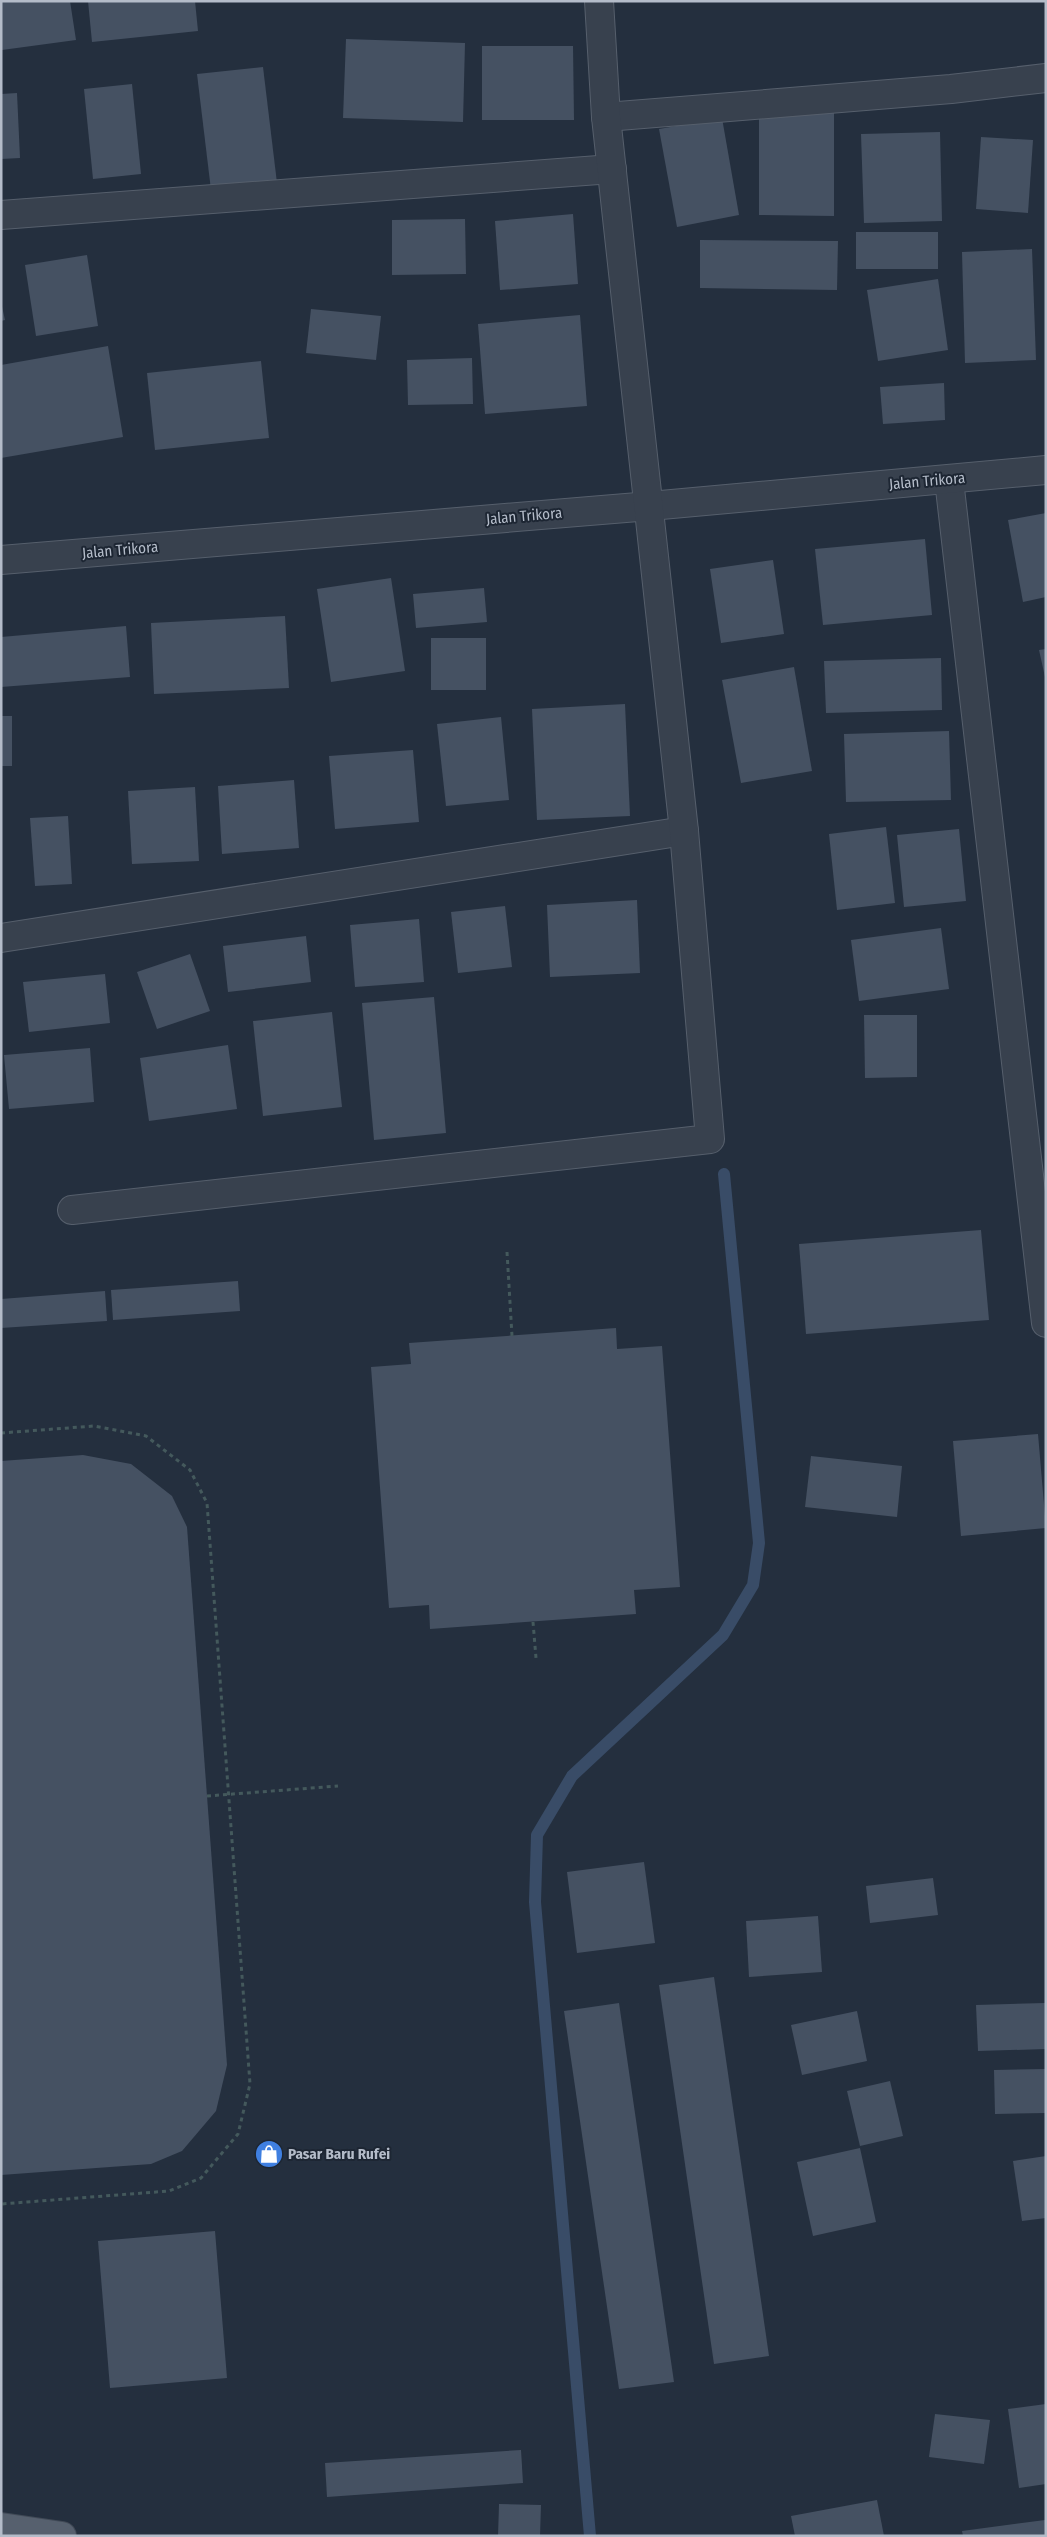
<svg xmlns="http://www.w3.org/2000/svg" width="1047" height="2537" viewBox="0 0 1047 2537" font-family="'Fira Sans Condensed',sans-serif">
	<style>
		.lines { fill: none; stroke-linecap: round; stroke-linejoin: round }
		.stream { stroke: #394c67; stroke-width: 12 }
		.building { fill: #455162 }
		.minor-casing { stroke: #565f6c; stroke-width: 30 }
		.major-casing { stroke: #414a57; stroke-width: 30 }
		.path { stroke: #44595c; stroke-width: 3; stroke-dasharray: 4 4; stroke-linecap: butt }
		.minor { stroke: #38414e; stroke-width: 28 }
		.major { stroke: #56606e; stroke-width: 28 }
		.labels { text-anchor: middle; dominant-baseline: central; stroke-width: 4; stroke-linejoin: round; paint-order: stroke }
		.street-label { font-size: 15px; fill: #b4bcc9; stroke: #1d2633 }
		.poi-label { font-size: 15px; font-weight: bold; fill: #b4bcc9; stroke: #1d2633; text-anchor: start }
	</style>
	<rect width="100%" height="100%" fill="#242f3e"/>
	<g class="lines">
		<polyline class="stream" points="590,2536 535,1902 537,1835 572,1776 723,1635 753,1585 759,1543 724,1174"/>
	</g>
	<g class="building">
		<polygon points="1,1 70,1 76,40 2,50"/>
		<polygon points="88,1 195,1 198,31 92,42"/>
		<polygon points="346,39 465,43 463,122 343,118"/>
		<polygon points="482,46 573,46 574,120 482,120"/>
		<polygon points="263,67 277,183 211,190 197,74"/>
		<polygon points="132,84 141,174 93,179 84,89"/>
		<polygon points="17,93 20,158 1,159 1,94"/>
		<polygon points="759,108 834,108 834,216 759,215"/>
		<polygon points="722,118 739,215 677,227 659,129"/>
		<polygon points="940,132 942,221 864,223 861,134"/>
		<polygon points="981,137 1033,140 1028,213 976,209"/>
		<polygon points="573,214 578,284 500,290 495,221"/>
		<polygon points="465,219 466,274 392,275 392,220"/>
		<rect x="856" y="232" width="82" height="37"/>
		<polygon points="700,240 838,241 837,290 700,288"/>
		<polygon points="1032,249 1036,360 965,363 962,252"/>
		<polygon points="87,255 98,326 36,336 25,265"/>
		<polygon points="938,279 948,350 878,361 867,290"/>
		<polygon points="1,302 5,320 1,321"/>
		<polygon points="311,309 381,316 376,360 306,353"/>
		<polygon points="580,315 587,406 485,414 478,324"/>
		<polygon points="108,346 123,437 1,458 1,365"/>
		<polygon points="472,358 473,404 408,405 407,360"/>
		<polygon points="261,361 269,438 155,450 147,373"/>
		<polygon points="944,383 945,420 883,424 880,387"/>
		<polygon points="1046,513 1046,597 1023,602 1008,520"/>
		<polygon points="925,539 932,615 823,625 815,549"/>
		<polygon points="773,560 784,634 721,643 710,569"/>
		<polygon points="391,578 405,671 331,682 317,589"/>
		<polygon points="484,588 487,622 416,628 413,594"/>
		<polygon points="285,616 289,688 154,694 151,623"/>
		<polygon points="126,626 130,677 1,687 1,637"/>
		<rect x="431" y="638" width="55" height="52"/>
		<polygon points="1046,649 1046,677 1045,677 1039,650"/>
		<polygon points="941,658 942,710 826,713 824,661"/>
		<polygon points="794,667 812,771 741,783 722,680"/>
		<polygon points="625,704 630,816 537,820 532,709"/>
		<rect x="1" y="716" width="11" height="50"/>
		<polygon points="501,717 509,800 446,806 437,724"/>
		<polygon points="949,731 951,800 846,802 844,734"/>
		<polygon points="413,750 419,822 335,829 329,756"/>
		<polygon points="294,780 299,848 222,854 218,786"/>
		<polygon points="195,787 199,861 132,864 128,791"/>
		<polygon points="68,816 72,884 35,886 30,818"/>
		<polygon points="886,827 895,903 837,910 829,834"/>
		<polygon points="959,829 966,901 904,907 897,835"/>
		<polygon points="637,900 640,973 550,977 547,905"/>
		<polygon points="505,906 512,967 458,973 451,912"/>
		<polygon points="419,919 424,982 355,987 350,925"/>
		<polygon points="941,928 949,989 859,1001 851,940"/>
		<polygon points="306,936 311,982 228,992 223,946"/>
		<polygon points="190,954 210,1011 157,1029 137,972"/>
		<polygon points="105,974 110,1023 29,1032 23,982"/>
		<polygon points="434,997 446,1133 374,1140 362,1003"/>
		<polygon points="332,1012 342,1107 263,1116 253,1021"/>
		<polygon points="864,1015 917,1015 917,1077 865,1078"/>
		<polygon points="228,1045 237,1109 149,1121 140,1058"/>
		<polygon points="90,1048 94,1102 9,1109 4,1055"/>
		<polygon points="981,1230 989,1320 806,1334 799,1244"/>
		<polygon points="238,1281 240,1311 113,1320 111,1290"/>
		<polygon points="105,1291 107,1321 1,1328 1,1299"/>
		<polygon points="616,1328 617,1349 662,1346 680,1587 634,1590 636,1614 430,1629 429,1605 389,1608 371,1367 411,1364 409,1343"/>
		<polygon points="1038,1434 1046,1528 961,1536 953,1441"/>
		<polygon points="83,1455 131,1464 172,1496 187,1527 227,2065 216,2111 182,2151 151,2164 1,2175 1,1461"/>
		<polygon points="811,1456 902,1466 897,1517 805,1507"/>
		<polygon points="644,1862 655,1943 577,1953 567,1872"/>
		<polygon points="933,1878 938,1915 870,1923 866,1886"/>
		<polygon points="818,1916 822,1972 749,1977 746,1921"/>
		<polygon points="714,1977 769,2356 714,2364 659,1985"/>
		<polygon points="619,2003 674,2382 619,2389 564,2011"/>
		<polygon points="1045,2003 1046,2049 978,2051 976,2005"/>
		<polygon points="857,2011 867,2061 802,2075 791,2025"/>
		<polygon points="1046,2069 1046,2113 995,2114 994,2070"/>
		<polygon points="890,2081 903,2136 860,2146 847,2091"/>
		<polygon points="860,2148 876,2222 813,2236 797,2162"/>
		<polygon points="1046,2156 1046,2218 1022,2221 1013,2161"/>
		<polygon points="215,2231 227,2378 110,2388 98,2241"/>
		<polygon points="1046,2404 1046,2484 1019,2488 1008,2409"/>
		<polygon points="935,2414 990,2420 984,2464 929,2457"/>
		<polygon points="521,2450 523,2483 327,2497 325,2463"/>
		<polygon points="877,2500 884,2536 795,2536 791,2516"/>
		<polygon points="499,2504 541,2505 540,2536 498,2536"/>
		<polygon points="1045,2520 1046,2536 963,2536 962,2531"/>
	</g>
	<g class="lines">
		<defs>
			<g id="minor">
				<polyline points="606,117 951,89 1046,78"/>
				<polyline points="1,215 612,169"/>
				<polyline points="949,480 1046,1323"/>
				<polyline points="1,560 650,506 1046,470"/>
				<polyline points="1,938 684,831"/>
				<polyline points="72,1210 710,1139 684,831 606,117 599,1"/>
			</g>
			<polyline id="major" points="1,2527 62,2536"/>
		</defs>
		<use href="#minor" class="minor-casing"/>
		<use href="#major" class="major-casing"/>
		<g class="path">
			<polyline points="507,1252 512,1336"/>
			<polyline points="1,1433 94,1426 146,1436 190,1470 207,1503 250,2084 238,2134 201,2178 169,2191 1,2204"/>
			<polyline points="533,1622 536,1658"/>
			<polyline points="207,1796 338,1786"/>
		</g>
		<use href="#minor" class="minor"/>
		<use href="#major" class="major"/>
	</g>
	<defs>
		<symbol id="shop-disc" viewBox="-11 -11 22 22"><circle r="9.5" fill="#3f7fe0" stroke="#1d2633"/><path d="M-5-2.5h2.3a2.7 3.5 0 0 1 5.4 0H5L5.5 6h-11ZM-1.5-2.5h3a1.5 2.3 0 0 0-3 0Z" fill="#fff"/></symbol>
	</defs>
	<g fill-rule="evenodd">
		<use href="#shop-disc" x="253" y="2138" width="32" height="32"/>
	</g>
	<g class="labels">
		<g class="street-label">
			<text transform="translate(927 481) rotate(-5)">Jalan Trikora</text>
			<text transform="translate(524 516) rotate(-5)">Jalan Trikora</text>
			<text transform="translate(120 550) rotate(-5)">Jalan Trikora</text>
		</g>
		<g class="poi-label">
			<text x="288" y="2154">Pasar Baru Rufei</text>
		</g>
	</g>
	<rect width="1047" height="2537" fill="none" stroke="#b4bcc9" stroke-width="5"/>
</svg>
